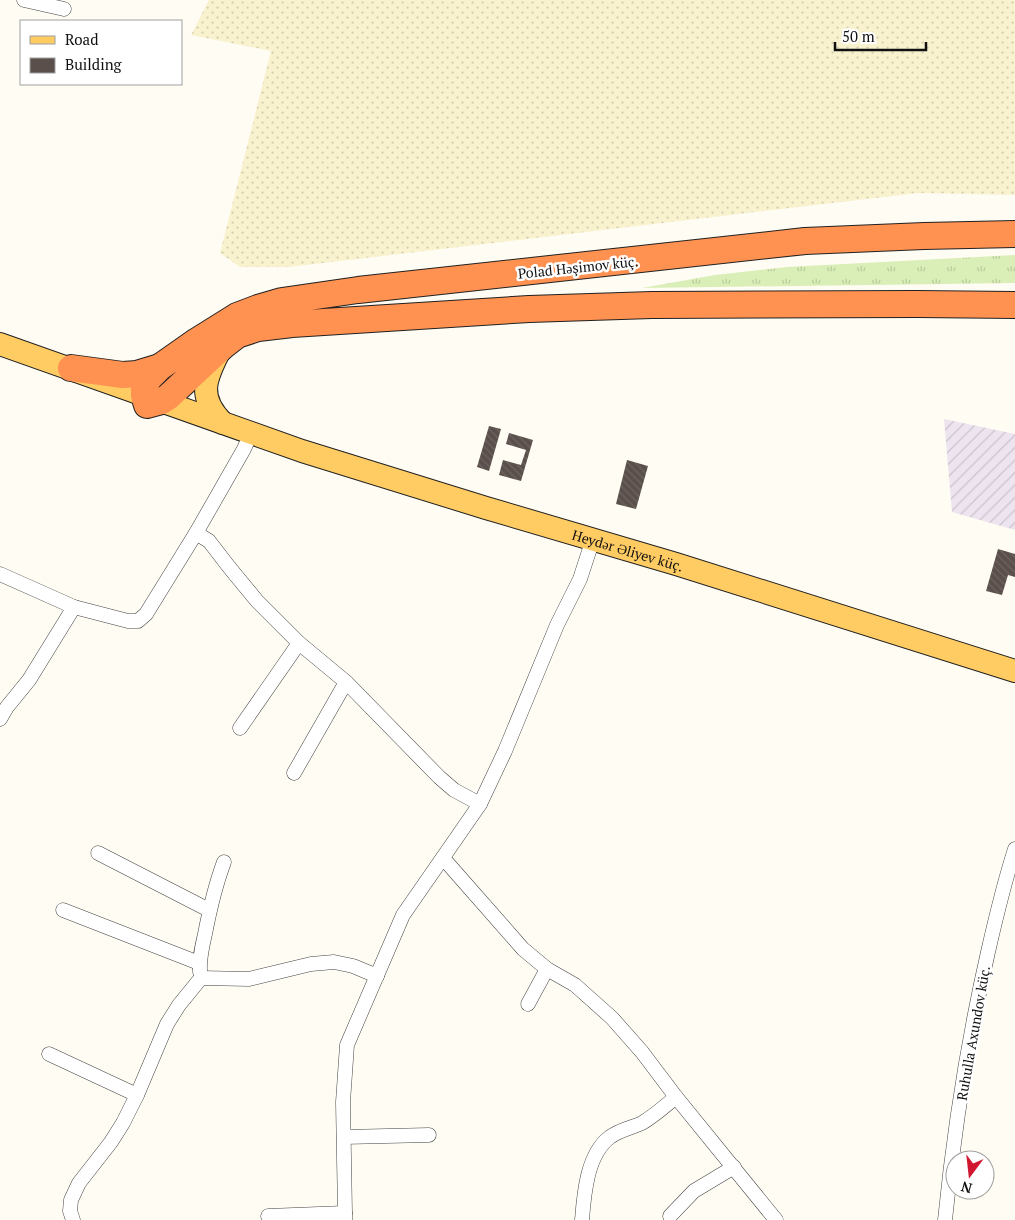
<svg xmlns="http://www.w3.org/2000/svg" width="1015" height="1220" viewBox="0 0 1015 1220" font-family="'PT Serif',serif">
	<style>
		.industrial { fill: url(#industrial-furrows) }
		.farmland { fill: url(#farmland-dots) }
		.grass { fill: url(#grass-tufts) }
		.building { fill: url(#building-back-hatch) }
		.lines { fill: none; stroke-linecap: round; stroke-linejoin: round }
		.street-casing { stroke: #434343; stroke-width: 15 }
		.primary-casing { stroke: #212121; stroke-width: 24 }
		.highway-casing { stroke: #212121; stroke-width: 28 }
		.street { stroke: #fff; stroke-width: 14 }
		.primary { stroke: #ffcb63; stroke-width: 22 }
		.highway { stroke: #ff9151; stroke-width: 26 }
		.labels { text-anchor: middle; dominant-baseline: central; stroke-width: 5; stroke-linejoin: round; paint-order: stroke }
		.street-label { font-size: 14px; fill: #101010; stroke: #fff }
	</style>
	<defs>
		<pattern id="industrial-furrows" width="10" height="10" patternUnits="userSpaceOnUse" patternTransform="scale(1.25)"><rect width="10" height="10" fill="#ede4ef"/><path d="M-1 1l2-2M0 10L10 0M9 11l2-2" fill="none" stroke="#cac3cc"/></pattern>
		<pattern id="farmland-dots" width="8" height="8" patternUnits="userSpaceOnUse" patternTransform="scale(1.25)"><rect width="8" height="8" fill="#f9f2cf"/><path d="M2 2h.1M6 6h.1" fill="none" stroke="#d4ceb1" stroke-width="1.8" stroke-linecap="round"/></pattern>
		<pattern id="grass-tufts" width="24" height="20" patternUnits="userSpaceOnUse" patternTransform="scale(1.25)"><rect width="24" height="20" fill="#d9efb7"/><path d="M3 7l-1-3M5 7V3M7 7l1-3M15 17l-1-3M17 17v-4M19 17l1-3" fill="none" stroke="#b9cc9c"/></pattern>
		<pattern id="building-back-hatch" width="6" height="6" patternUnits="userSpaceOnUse" patternTransform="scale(1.25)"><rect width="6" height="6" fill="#5a4f4b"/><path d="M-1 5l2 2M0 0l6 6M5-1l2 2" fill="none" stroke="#6d6461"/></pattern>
	</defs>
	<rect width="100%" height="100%" fill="#fffcf3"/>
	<polygon class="industrial" points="944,419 1015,434 1015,530 952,512"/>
	<polygon class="farmland" points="209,0 1015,0 1015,195 918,193 289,267 240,267 220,253 271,51 191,35"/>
	<polygon class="grass" points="1015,255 1015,283 642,288 715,275 787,267"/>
	<g class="building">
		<polygon points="489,426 501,429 489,471 477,467"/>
		<polygon points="509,433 533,440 521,481 499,475 503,460 521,465 526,450 506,444"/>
		<polygon points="627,460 648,466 636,509 616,504"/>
		<polygon points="998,549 1015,554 1015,577 1008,575 1002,595 986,591"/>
	</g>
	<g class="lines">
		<defs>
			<g id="street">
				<polyline points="24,0 64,9"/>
				<polyline points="196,533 209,541 229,567 257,601 299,643 346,682 439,777 454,790 480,804"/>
				<polyline points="0,574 74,607 128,621 138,621 146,614 196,533 244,449 251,433"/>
				<polyline points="0,719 7,707 29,680 74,607"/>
				<polyline points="240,728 299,643"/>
				<polyline points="294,773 346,682"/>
				<polyline points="98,853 209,910"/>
				<polyline points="443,858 523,949 547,969 575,985 612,1018 642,1052 676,1097 776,1220"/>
				<polyline points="63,910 199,963"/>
				<path d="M200,972C199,959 202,947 205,934C210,908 215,886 224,862"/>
				<polyline points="528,1004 547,969"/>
				<polyline points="49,1054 137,1095"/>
				<polyline points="344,1137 429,1135"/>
				<polyline points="268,1216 345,1213"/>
				<polyline points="670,1216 694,1191 734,1167"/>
				<polyline points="73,1220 70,1211 71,1200 79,1183 111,1142 123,1123 137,1095 167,1024 179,1005 201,978 249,979 311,964 334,962 353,966 377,976"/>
				<polyline points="345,1220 345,1213 343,1102 347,1045 403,915 480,804 505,751 557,625 580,579 593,539"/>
				<path d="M582,1220C584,1194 587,1154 610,1137C619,1130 631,1128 642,1123C654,1116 665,1106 676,1097"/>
				<path d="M945,1220C954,1130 968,1040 988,952C996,917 1004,883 1015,849"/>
			</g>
			<g id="primary">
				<path id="s1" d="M0,344L302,451L486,508L676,564L1015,671"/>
				<path d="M220,350C205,379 197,397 223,423"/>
			</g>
			<g id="highway">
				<polyline points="1015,234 924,236 805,241 358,290 282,301 258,308 237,316 197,341 160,367 149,378 144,387 144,395 147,405 162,401 168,397 223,346 237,335 258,328 292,324 529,309 652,305 917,304 1015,305"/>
				<polyline points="71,368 123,375 137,374 160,367"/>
			</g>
		</defs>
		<use href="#street" class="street-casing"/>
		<use href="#primary" class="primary-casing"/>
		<use href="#highway" class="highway-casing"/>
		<use href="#street" class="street"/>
		<use href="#primary" class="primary"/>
		<use href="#highway" class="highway"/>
	</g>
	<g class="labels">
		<g class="street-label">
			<text transform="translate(578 267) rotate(-6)">Polad Həşimov küç.</text>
			<text stroke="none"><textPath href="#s1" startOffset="661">Heydər Əliyev küç.</textPath></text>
			<text transform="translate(973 1033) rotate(-80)">Ruhulla Axundov küç.</text>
		</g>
	</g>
	<rect x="20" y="20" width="162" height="65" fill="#ffffff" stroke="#9f9f9f"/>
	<rect x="30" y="36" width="25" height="8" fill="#ffcb63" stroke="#9f9f9f"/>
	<text x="65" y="45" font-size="15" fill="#101010">Road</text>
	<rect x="30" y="58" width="25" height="15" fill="#5a4f4b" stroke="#9f9f9f"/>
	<text x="65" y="70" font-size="15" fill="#101010">Building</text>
	<g transform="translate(970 1175) rotate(195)"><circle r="24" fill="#ffffff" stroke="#9f9f9f"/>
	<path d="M0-4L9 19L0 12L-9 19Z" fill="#d11730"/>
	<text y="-8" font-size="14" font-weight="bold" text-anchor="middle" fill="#101010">N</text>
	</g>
	<path d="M835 42v8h91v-8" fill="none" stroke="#101010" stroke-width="2.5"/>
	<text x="842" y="42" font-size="15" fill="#101010" stroke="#ffffff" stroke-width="4" paint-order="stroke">50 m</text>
</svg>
